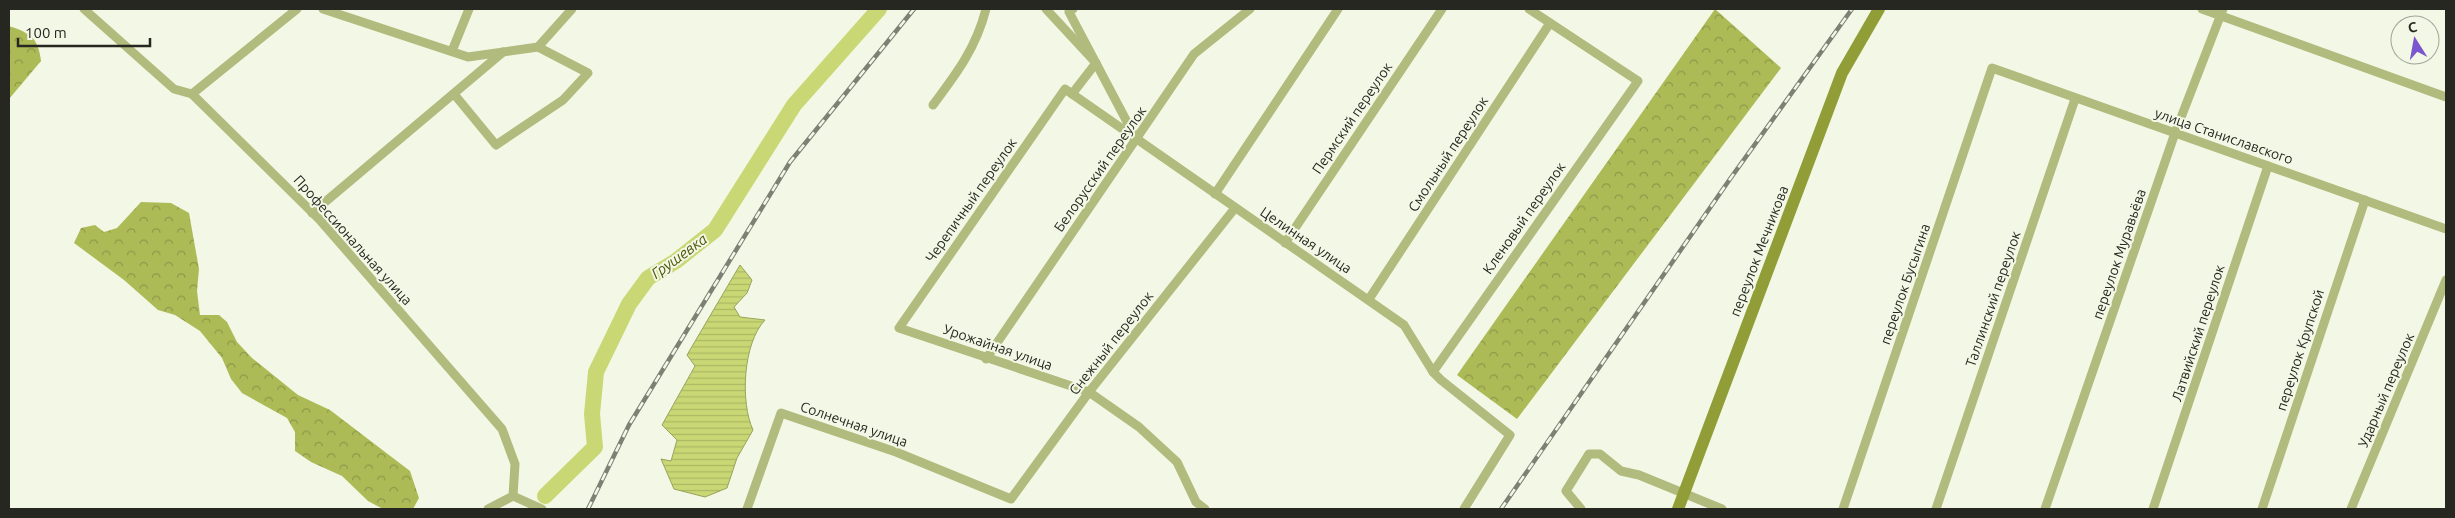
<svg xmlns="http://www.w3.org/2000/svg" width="2455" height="518" viewBox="0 0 2455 518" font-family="Ubuntu,sans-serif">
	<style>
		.forest { fill: url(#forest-crowns) }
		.water { fill: url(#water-rules); stroke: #98a35b }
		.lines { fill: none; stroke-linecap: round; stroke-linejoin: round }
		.river { stroke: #c9d874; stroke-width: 16 }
		.street { stroke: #b1bb7d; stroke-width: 9 }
		.secondary { stroke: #919e38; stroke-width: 12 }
		.rail-casing { stroke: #7d8074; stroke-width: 4.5 }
		.rail { stroke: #f3f7e5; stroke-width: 2.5; stroke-dasharray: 8; stroke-linecap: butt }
		.labels { text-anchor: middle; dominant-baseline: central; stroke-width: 4; stroke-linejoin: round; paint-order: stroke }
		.street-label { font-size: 14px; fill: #252720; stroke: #f3f7e5 }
		.water-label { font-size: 15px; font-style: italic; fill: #4f570b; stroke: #f3f7e5 }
	</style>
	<defs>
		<pattern id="forest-crowns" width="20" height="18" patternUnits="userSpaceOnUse" patternTransform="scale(1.25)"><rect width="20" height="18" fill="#adbb57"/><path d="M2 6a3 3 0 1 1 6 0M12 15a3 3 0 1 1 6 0" fill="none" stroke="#8d9848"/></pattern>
		<pattern id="water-rules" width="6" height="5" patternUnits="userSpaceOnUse" patternTransform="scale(1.25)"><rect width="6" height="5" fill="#c9d874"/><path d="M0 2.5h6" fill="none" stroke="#acb964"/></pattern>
	</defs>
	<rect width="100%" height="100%" fill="#f3f7e5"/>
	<g class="forest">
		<polygon points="1715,9 1781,68 1517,419 1457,375"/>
		<path d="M9,26C30,33 38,37 41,61L9,99Z"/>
		<polygon points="141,202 171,203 189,213 199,269 197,291 200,315 219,315 227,322 237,342 252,358 298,395 330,410 410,471 419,498 413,509 383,509 368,501 342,476 311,462 295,451 295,432 287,418 242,393 231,379 222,358 200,331 175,315 158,310 124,280 74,243 81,228 95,225 104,232 117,228"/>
	</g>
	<path class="water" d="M740,265L752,280L747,293L734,307L740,317L765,320C743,343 740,402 753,430L737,458L727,488L705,497L674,489L661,459L671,461L677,440L662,425L695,366L687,355Z"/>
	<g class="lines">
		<polyline class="river" points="545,496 595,447 592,414 596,372 629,304 648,278 676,261 715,230 794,105 879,9"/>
		<g class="street">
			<polyline points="84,9 174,89 192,94 319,219 502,429 515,464 513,496 542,509"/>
			<polyline points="323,9 468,57 538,47 572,9"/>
			<polyline points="1046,9 1096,63 1072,94"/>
			<polyline points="1073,9 1069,12 1135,137"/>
			<polyline points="2202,9 2446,97"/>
			<polyline points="452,51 469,9"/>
			<polyline points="192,94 297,9"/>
			<polyline points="454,94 496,145 563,100 588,73 538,47"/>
			<path d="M933,105C957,73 976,48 986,9"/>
			<polyline points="1215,194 1338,9"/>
			<polyline points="312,213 503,52"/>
			<polyline points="1285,243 1442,9"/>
			<polyline points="1369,299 1550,23"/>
			<polyline points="986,359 1194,54 1250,9"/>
			<polyline points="1433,372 1638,81 1529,9"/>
			<polyline points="488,509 513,496"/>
			<polyline points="747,509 781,413 896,452 1011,499 1089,392 1235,208"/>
			<polyline points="1205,509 1196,502 1177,462 1139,427 1089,392 899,328 1065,89 1404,325 1433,372 1441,380 1510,435 1464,509"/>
			<polyline points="1581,509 1566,491 1589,454 1600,454 1621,471 1639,475 1722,509"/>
			<polyline points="1843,509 1992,68 2446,229"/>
			<polyline points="1936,509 2075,99"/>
			<polyline points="2045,509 2175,133 2223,9"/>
			<polyline points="2153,509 2268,166"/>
			<polyline points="2262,509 2365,200"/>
			<polyline points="2351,509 2446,280"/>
		</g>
		<polyline class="secondary" points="1678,509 1842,73 1879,9"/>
		<defs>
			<g id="rail">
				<polyline points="588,509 629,425 790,162 914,9"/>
				<polyline points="1501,509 1730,179 1852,9"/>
			</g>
		</defs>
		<use href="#rail" class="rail-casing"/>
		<use href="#rail" class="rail"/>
	</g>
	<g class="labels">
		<g class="street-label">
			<text transform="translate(1352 118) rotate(-56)">Пермский переулок</text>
			<text transform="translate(2224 136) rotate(19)">улица Станиславского</text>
			<text transform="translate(1448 154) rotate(-57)">Смольный переулок</text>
			<text transform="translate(1100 169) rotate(-55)">Белорусский переулок</text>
			<text transform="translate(971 200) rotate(-55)">Черепичный переулок</text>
			<text transform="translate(1524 218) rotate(-55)">Кленовый переулок</text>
			<text transform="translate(353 240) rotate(48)">Профессиональная улица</text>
			<text transform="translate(1306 240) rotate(34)">Целинная улица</text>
			<text transform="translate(1759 251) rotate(-69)">переулок Мечникова</text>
			<text transform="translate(2119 254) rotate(-71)">переулок Муравьёва</text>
			<text transform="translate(1905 284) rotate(-71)">переулок Бусыгина</text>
			<text transform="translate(1993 299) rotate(-71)">Таллинский переулок</text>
			<text transform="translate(2198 333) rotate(-72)">Латвийский переулок</text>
			<text transform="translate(1111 343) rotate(-52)">Снежный переулок</text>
			<text transform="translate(998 347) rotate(19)">Урожайная улица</text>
			<text transform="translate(2300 350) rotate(-72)">переулок Крупской</text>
			<text transform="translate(2386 390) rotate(-67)">Ударный переулок</text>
			<text transform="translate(854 424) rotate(19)">Солнечная улица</text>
		</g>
		<g class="water-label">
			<text transform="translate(679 256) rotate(-36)">Грушевка</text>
		</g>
	</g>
	<rect width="2455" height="518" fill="none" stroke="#252720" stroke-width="20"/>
	<g transform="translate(2415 40) rotate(349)"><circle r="24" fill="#f3f7e5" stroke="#a1a496"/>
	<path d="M0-4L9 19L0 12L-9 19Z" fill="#7c56cf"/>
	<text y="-8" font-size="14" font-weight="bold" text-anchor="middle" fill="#252720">С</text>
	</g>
	<path d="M18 38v8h132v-8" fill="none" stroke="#252720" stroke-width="2.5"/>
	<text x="25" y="38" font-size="15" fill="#252720" stroke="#f3f7e5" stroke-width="4" paint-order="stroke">100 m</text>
</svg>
